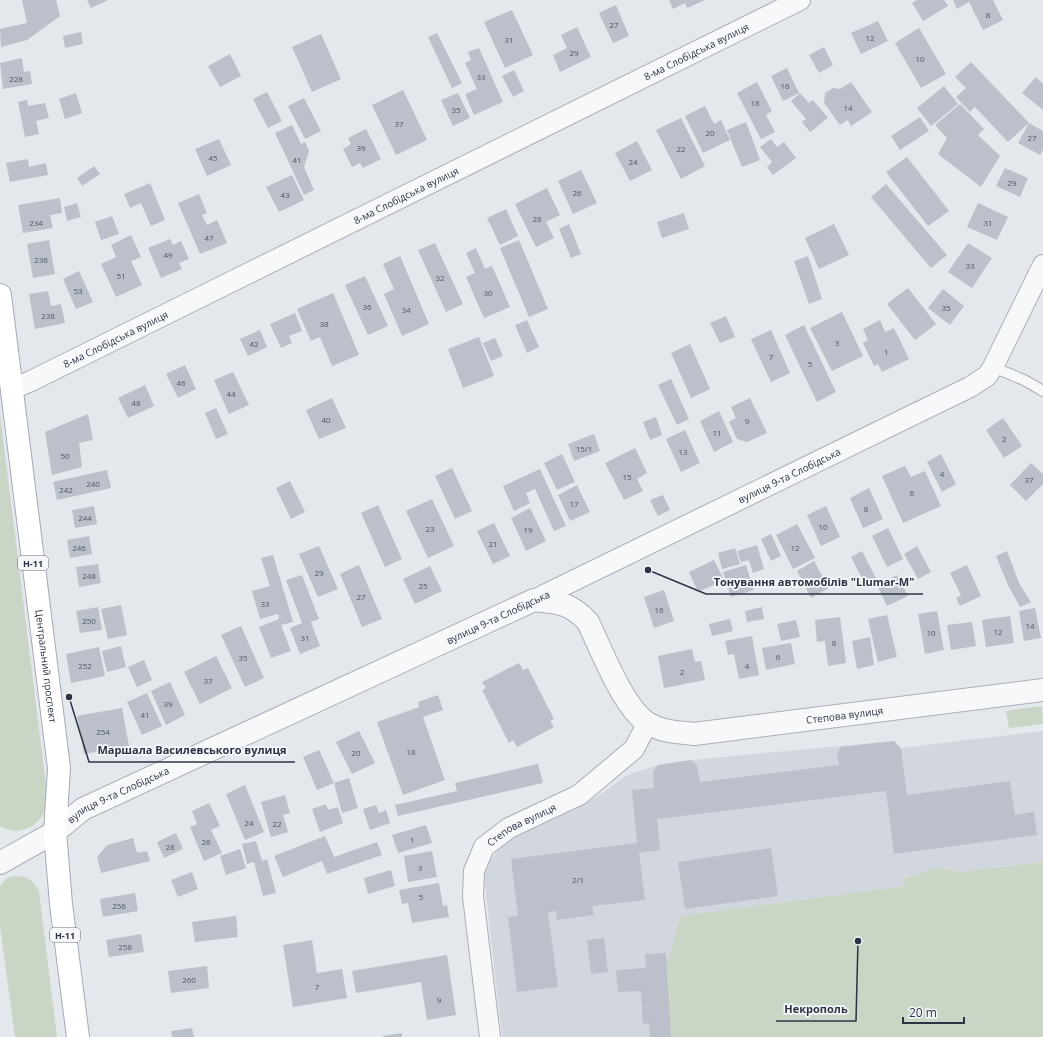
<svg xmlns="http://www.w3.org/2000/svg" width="1043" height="1037" viewBox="0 0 1043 1037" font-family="'Open Sans',sans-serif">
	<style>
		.built { fill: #d2d6de }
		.green { fill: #c9d6c5 }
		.building { fill: #bbc0ca }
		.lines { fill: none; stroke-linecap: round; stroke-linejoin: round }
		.service-casing { stroke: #a9aeb7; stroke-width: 12 }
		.minor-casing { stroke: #a9aeb7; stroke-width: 22 }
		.tertiary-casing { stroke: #a9aeb7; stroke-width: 24 }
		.primary-casing { stroke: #a3abb8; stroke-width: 24 }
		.service { stroke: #f7f8fa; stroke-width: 10 }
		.minor { stroke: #f7f8fa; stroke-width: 20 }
		.tertiary { stroke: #f7f8fa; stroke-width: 22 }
		.primary { stroke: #fff; stroke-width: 22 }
		.labels { text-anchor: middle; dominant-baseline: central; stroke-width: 3.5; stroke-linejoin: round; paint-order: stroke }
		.number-label { font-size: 8px; fill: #4f5766 }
		.shield { fill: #f4f6f9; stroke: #676e7b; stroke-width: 1 }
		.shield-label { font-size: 9px; font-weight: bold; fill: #2b3445 }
		.street-label { font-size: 10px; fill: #2b3445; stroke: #f4f6f9 }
		.leader { fill: none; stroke: #2b3445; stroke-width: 1.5 }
		.callout-dot { fill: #2b3445; stroke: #f4f6f9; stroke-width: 1.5 }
		.callout-label { font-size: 11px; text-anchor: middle; font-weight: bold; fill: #2b3445; stroke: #f4f6f9; stroke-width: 3.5; stroke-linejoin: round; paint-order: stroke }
	</style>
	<rect width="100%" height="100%" fill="#e4e7ec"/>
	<polygon class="built" points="1043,731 1043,862 958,872 949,868 903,878 905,886 681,916 671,1022 671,1037 502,1037 484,876 486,866 502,846 513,838 576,809 604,792 625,776 658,765 691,760 894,741 901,748"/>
	<g class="green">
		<path d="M0,414L48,801C44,823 22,839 0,826Z"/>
		<polygon points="1042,706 1043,724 1009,728 1006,711"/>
		<path d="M1043,862V1037H671L666,966L681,916L905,886L903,879C921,873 940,863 958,872Z"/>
		<path d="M15,876C27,876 33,880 39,891L57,1037H15L0,926V886L7,878Z"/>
	</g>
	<g class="building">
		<polygon points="22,0 56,0 60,16 27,40 1,47 0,29 27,23"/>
		<polygon points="87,0 108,0 91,8"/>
		<polygon points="669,0 705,0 687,8 685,3 673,9"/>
		<polygon points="917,0 944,0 948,6 923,21 912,3"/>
		<polygon points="953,0 993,0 1003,20 983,30 969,2 957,9"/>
		<polygon points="616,5 629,36 613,43 599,13"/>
		<polygon points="512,10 533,55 505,68 484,22"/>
		<polygon points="878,21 888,41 861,54 851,33"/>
		<polygon points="577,27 591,57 560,72 553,55 567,48 561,35"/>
		<polygon points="919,28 946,74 921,88 895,43"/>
		<polygon points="81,32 83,44 65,48 63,36"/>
		<polygon points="437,33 462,83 452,88 428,37"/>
		<polygon points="321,34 341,79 312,92 292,47"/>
		<polygon points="824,47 833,65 819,73 809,55"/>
		<polygon points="479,48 503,102 474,115 465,94 477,89 465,63 471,60 468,52"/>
		<polygon points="230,54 241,76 220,87 208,66"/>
		<polygon points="22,58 24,72 30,71 32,84 3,89 0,63"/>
		<polygon points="971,62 1029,123 1008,142 975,107 970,112 956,97 966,88 955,77"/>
		<polygon points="787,68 799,93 783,101 771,76"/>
		<polygon points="514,70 524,91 513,97 502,76"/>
		<polygon points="1036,77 1043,84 1043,110 1022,93"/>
		<polygon points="757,82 772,111 766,115 775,132 761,139 737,93"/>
		<polygon points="851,82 872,112 851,126 848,120 840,125 824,103 825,93 833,88 840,89"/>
		<polygon points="944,86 958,104 931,126 917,108"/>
		<polygon points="403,90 427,140 396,155 372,105"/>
		<polygon points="267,92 282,121 268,128 253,99"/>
		<polygon points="76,93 82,113 65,119 59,99"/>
		<polygon points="458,93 470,118 453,126 441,100"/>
		<polygon points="800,93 809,103 813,100 828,118 810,132 802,122 806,119 791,101"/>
		<polygon points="304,98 321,131 305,139 288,106"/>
		<polygon points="27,100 28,106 45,103 49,118 36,121 39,134 25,137 18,102"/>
		<polygon points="960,104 984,129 978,135 1000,156 981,187 938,154 947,138 935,125"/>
		<polygon points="705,106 714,124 721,120 730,140 703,153 685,116"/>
		<polygon points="920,117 929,131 900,150 891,136"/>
		<polygon points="681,118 705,166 681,179 656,130"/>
		<polygon points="746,122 760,160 742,167 727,130"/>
		<polygon points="1029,123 1043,131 1043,150 1040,155 1018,143"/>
		<polygon points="292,125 301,144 305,142 309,151 304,167 314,190 304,195 275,133"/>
		<polygon points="366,129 381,159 363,168 360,163 352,167 343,149 351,144 348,138"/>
		<polygon points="219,139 231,165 207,176 195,149"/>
		<polygon points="771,139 777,147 784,142 796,158 773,175 767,167 772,162 760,147"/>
		<polygon points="637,141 652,170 630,181 615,153"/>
		<polygon points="907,157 949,211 928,226 886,172"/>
		<polygon points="28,159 29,167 46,163 48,175 10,182 6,163"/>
		<polygon points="94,166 100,174 82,186 77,178"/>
		<polygon points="1005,168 1028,178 1020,197 996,186"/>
		<polygon points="581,170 597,203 573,214 558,181"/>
		<polygon points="292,175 304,200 279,212 266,187"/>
		<polygon points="150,183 165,220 151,226 141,203 130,208 124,194"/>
		<polygon points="886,184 947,255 931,268 871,197"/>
		<polygon points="547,188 560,215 546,222 554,238 536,247 515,204"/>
		<polygon points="199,194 207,213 202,215 207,225 217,220 227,243 200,254 178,203"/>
		<polygon points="60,198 62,213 50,215 53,228 23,233 18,205"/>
		<polygon points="77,203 81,217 67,221 64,207"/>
		<polygon points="978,203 1008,217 997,240 967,227"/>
		<polygon points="506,209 518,236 500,245 487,218"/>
		<polygon points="684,213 689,229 662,238 657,222"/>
		<polygon points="112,216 119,234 101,240 95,222"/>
		<polygon points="569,224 581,254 571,258 559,229"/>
		<polygon points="834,224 849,255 819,269 805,238"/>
		<polygon points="131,235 141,257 131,261 142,285 116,297 101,264 116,257 111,245"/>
		<polygon points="170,239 173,245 181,241 189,259 179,263 182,269 161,278 148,248"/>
		<polygon points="49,240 55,274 33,278 27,244"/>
		<polygon points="519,240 548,309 529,317 500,248"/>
		<polygon points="435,243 463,304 446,312 418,250"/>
		<polygon points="968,243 992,258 972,288 948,272"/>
		<polygon points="476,248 485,269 492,266 510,307 484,318 466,277 475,273 466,253"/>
		<polygon points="400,256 429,324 402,336 384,294 394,289 383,264"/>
		<polygon points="808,256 822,299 809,304 794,261"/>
		<polygon points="79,271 93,302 76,309 63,279"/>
		<polygon points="365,276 388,326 368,335 345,285"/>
		<polygon points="908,288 936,324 915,340 887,304"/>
		<polygon points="943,289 964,306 950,325 928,308"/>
		<polygon points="48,291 51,306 61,304 65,323 35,329 29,294"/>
		<polygon points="333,293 359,355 332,366 320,337 311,341 297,309"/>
		<polygon points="842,312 863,356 832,371 810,328"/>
		<polygon points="295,313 302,331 289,336 292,343 281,348 270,324"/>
		<polygon points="726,316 735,337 720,343 710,323"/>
		<polygon points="527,320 539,347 527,353 515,325"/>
		<polygon points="880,320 885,332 894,328 909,359 882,372 878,364 874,366 863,343 868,340 863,329"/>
		<polygon points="804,325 836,392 817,402 785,335"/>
		<polygon points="260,330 267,347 248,356 240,339"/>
		<polygon points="771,330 790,373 771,382 751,339"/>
		<polygon points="479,337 494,376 463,388 448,349"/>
		<polygon points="495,338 503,356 491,361 483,343"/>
		<polygon points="690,344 710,389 691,398 671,353"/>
		<polygon points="185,365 196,389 178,398 166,374"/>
		<polygon points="233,372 249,405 229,414 214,380"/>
		<polygon points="671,379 689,419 677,425 658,385"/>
		<polygon points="145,385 154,406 128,418 118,398"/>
		<polygon points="332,398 346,428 319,439 306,410"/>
		<polygon points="750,398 767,433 747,442 737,439 729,422 736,418 731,407"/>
		<polygon points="216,408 228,434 216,439 205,413"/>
		<polygon points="719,411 733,442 714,452 700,421"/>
		<polygon points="88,414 93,440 79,443 82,467 52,475 45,432"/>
		<polygon points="656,417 662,435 650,440 643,422"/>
		<polygon points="1003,418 1022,446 1004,458 986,430"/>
		<polygon points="685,430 700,463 681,472 666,439"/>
		<polygon points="594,434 600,451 574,461 568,444"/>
		<polygon points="635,448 647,473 637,479 643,491 624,500 605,463"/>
		<polygon points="562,454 575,482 557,490 544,463"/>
		<polygon points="941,454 956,484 942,492 927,462"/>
		<polygon points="1031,463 1043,474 1043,484 1026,501 1010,485"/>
		<polygon points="905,466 911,477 925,471 941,506 903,523 882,476"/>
		<polygon points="452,468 472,511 455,519 435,476"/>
		<polygon points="540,469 566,526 554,531 535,489 526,493 530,503 514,511 503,486"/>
		<polygon points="107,470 111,488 57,500 53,482"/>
		<polygon points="290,481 305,512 291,519 276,488"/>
		<polygon points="577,485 590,512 570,521 558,495"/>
		<polygon points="869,488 883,519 863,528 850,498"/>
		<polygon points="663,495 670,510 658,516 650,500"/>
		<polygon points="432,499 454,546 428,558 406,511"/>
		<polygon points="378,505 402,559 385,567 361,513"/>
		<polygon points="94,506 97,524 75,528 72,510"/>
		<polygon points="826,506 840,537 821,546 807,515"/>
		<polygon points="530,508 546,541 526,551 511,518"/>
		<polygon points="494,523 510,556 493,564 477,531"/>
		<polygon points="797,524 815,558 793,569 776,535"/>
		<polygon points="888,528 903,559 887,567 872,536"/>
		<polygon points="771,534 781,556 771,561 761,539"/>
		<polygon points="89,536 92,554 70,558 67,540"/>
		<polygon points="757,545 764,569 753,573 749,560 741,562 737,551"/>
		<polygon points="319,546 338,589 318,597 299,554"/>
		<polygon points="917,546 931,572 918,579 904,554"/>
		<polygon points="735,548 740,564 722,569 718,553"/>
		<polygon points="862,551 878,582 867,588 851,557"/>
		<polygon points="1007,551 1019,583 1031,602 1020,607 1008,585 996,556"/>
		<polygon points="273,555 293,622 281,625 291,651 271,658 259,627 279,619 278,614 260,619 252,591 270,586 261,558"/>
		<polygon points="714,560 724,580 698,592 689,572"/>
		<polygon points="814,561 829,588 811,598 797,571"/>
		<polygon points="98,564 101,583 79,587 76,567"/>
		<polygon points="359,565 382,619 362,627 340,574"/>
		<polygon points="746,565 754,590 731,597 723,572"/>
		<polygon points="967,565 981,596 960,606 956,598 961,595 950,573"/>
		<polygon points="430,566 442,591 415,604 403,579"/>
		<polygon points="302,575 319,619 311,622 320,646 300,654 290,628 302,623 286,580"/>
		<polygon points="897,575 908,596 887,606 877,585"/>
		<polygon points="664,590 674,621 654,628 644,597"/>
		<polygon points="121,605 127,635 108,639 101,609"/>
		<polygon points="98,607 102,630 80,633 76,611"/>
		<polygon points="762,607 764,619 747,622 745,611"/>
		<polygon points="1035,608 1041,638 1024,641 1019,611"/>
		<polygon points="937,611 944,650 925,654 918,614"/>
		<polygon points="887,615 897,657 878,662 868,619"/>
		<polygon points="1010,616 1014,643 986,647 982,620"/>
		<polygon points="840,617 846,663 828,666 825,641 817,642 815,620"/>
		<polygon points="730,619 733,631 712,636 709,624"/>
		<polygon points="796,620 800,637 781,641 777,624"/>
		<polygon points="972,622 976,646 951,650 947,625"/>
		<polygon points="241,626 264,678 245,687 221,635"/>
		<polygon points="752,636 759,675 739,679 734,654 728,655 725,641"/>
		<polygon points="870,637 874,665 857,669 852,641"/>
		<polygon points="791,643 795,664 766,670 762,648"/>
		<polygon points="121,646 126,667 107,672 102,651"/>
		<polygon points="99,647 105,676 71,683 66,654"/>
		<polygon points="692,649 695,662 701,661 705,680 664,688 658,656"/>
		<polygon points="216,656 232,688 200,704 184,672"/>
		<polygon points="144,660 152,680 137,687 128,667"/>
		<polygon points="519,663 523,670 528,668 554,719 550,721 554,727 517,747 513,740 509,743 482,690 486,688 482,682"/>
		<polygon points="170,682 185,715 166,725 151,691"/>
		<polygon points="147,693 162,726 142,735 127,702"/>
		<polygon points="438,695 443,710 423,717 445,780 403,795 377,722 419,707 418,702"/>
		<polygon points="122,708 129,746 84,754 77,716"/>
		<polygon points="359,731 375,763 352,774 336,742"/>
		<polygon points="894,741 901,749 907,795 1010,781 1015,815 1034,812 1037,835 894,854 886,791 657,819 660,850 639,853 645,900 592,906 594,915 557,920 556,911 548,912 558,987 517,992 508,917 518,916 511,859 637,843 632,790 654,788 653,772 658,765 691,760 697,766 700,782 839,765 837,754 841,747"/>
		<polygon points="319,750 334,783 317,790 303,757"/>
		<polygon points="538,764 543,783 398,816 395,805 457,791 455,783"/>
		<polygon points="349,778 358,808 342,813 334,783"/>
		<polygon points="245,785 264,832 245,840 226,794"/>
		<polygon points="285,795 290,813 283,815 288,832 271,837 261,802"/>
		<polygon points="209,803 220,826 211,830 222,853 204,861 190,827 197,824 192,811"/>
		<polygon points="326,804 328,810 338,807 343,823 320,832 312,809"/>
		<polygon points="376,805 379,813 386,810 390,823 370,830 363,809"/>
		<polygon points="426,825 432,843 398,853 392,835"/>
		<polygon points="176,833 183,849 164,858 157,842"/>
		<polygon points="325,836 334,857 377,842 382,855 327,874 322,861 283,877 274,856"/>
		<polygon points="133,838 137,853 147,851 150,861 101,873 97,857 107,845"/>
		<polygon points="256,841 262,861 267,859 276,893 263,896 254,862 247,864 242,844"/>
		<polygon points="771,848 778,896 685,909 678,862"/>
		<polygon points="240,849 246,868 226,875 220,856"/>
		<polygon points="432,851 437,877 408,882 404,856"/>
		<polygon points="391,870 395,886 368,894 364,878"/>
		<polygon points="192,872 198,889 178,897 171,880"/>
		<polygon points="439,883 443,906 447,905 449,917 412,923 408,903 402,904 399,890"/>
		<polygon points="135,893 138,911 103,917 100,899"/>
		<polygon points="236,916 238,937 195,942 192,922"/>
		<polygon points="141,934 144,952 109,957 106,940"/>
		<polygon points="604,938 608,972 591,974 587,940"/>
		<polygon points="312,940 317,973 342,969 347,998 293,1007 283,945"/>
		<polygon points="666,953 671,1037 650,1037 649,1023 643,1024 641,991 618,992 616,970 646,968 645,954"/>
		<polygon points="447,955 456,1015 427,1020 421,982 356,993 352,971"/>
		<polygon points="207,966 209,988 171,993 168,971"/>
		<polygon points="192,1028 194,1037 172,1037 171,1031"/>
		<polygon points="402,1033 402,1037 383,1037 383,1036"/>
	</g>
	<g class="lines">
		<defs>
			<polyline id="service" points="993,367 1024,380 1043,391"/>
			<g id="minor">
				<path id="s1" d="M12,389L31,381L800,0"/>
				<path id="s2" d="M534,600L970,387L987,376L993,367L1043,265"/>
				<path id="s3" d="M490,1037L473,896L474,871L484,847L509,828L579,795L634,749L647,724"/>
			</g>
			<g id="tertiary">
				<path id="s4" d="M0,863L55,832L83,809L534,600C559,603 569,602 588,622C601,649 624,710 649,724C663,732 678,732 694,734L1043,690"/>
			</g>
			<g id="primary">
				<path id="s5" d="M0,295L59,768L55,832L61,904L78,1037"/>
			</g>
		</defs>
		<use href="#service" class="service-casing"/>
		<use href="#minor" class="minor-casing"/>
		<use href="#tertiary" class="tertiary-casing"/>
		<use href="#primary" class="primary-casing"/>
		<use href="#service" class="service"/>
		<use href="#minor" class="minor"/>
		<use href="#tertiary" class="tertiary"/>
		<use href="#primary" class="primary"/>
	</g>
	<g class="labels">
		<g class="number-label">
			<text x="988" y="14">8</text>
			<text x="614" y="24">27</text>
			<text x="870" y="37">12</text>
			<text x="509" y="39">31</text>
			<text x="574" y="52">29</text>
			<text x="920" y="58">10</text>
			<text x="481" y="76">33</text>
			<text x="16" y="78">228</text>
			<text x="785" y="85">16</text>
			<text x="755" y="102">18</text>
			<text x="848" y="107">14</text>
			<text x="456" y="109">35</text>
			<text x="399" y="123">37</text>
			<text x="710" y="132">20</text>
			<text x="1032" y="137">27</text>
			<text x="361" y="147">39</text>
			<text x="681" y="148">22</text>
			<text x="213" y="157">45</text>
			<text x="297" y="159">41</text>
			<text x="633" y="161">24</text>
			<text x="1012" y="182">29</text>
			<text x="577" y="192">26</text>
			<text x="285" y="194">43</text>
			<text x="537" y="218">28</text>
			<text x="36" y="222">234</text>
			<text x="988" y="222">31</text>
			<text x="209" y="237">47</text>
			<text x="168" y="254">49</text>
			<text x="41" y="259">236</text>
			<text x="970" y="265">33</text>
			<text x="121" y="275">51</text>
			<text x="440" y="277">32</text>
			<text x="78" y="290">53</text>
			<text x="488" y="292">30</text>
			<text x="367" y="306">36</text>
			<text x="946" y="307">35</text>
			<text x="406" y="309">34</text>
			<text x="48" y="315">238</text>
			<text x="324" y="323">38</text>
			<text x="837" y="342">3</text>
			<text x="254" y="343">42</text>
			<text x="886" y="351">1</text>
			<text x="771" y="356">7</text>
			<text x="810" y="363">5</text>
			<text x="181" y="382">46</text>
			<text x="231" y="393">44</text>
			<text x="136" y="402">48</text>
			<text x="326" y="419">40</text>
			<text x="747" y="420">9</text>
			<text x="717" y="432">11</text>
			<text x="1004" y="438">2</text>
			<text x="584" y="448">15/1</text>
			<text x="683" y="451">13</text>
			<text x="65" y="455">50</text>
			<text x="942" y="473">4</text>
			<text x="627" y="476">15</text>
			<text x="1029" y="479">37</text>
			<text x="93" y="483">240</text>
			<text x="66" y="489">242</text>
			<text x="912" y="492">6</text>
			<text x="574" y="503">17</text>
			<text x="866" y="508">8</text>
			<text x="85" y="517">244</text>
			<text x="823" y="526">10</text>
			<text x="430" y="528">23</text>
			<text x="528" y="529">19</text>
			<text x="493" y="543">21</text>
			<text x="79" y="547">246</text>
			<text x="795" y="547">12</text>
			<text x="319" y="572">29</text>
			<text x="89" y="575">248</text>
			<text x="423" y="585">25</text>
			<text x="361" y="596">27</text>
			<text x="265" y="603">33</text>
			<text x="659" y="609">16</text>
			<text x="89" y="620">250</text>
			<text x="1030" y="625">14</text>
			<text x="998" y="631">12</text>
			<text x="931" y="632">10</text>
			<text x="305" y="637">31</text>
			<text x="834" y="642">8</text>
			<text x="778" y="656">6</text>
			<text x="243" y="657">35</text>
			<text x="85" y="665">252</text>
			<text x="747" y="665">4</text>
			<text x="682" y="671">2</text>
			<text x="208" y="680">37</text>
			<text x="168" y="703">39</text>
			<text x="145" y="714">41</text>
			<text x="103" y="731">254</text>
			<text x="411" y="751">18</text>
			<text x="356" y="752">20</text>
			<text x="249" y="822">24</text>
			<text x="277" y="823">22</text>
			<text x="412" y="839">1</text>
			<text x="206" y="841">26</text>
			<text x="170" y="846">28</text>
			<text x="420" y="867">3</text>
			<text x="578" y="879">2/1</text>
			<text x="421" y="896">5</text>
			<text x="119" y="905">256</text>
			<text x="125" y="946">258</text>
			<text x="189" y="979">260</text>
			<text x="317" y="986">7</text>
			<text x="439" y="999">9</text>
		</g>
		<g class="shield">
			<rect x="18" y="556" width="30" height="14" rx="3"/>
			<rect x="50" y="928" width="30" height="14" rx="3"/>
		</g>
		<g class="shield-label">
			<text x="33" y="563">Н-11</text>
			<text x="65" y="935">Н-11</text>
		</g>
		<g class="street-label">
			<text stroke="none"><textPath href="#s1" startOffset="763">8-ма Слобідська вулиця</textPath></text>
			<text stroke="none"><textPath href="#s1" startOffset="439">8-ма Слобідська вулиця</textPath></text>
			<text stroke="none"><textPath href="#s1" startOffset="115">8-ма Слобідська вулиця</textPath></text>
			<text stroke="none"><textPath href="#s2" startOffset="284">вулиця 9-та Слобідська</textPath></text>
			<text transform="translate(498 617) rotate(-25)">вулиця 9-та Слобідська</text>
			<text stroke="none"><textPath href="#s5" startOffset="374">Центральний проспект</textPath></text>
			<text stroke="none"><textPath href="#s4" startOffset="975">Степова вулиця</textPath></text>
			<text stroke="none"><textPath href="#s4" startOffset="137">вулиця 9-та Слобідська</textPath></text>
			<text stroke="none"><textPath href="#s3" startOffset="237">Степова вулиця</textPath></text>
		</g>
	</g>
	<path class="leader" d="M648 570L706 594H923M69 697L89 762H295M858 941L856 1021H776"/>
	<g class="callout-dot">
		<circle cx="648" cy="570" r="4"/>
		<circle cx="69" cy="697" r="4"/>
		<circle cx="858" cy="941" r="4"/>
	</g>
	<g class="callout-label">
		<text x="814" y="586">Тонування автомобілів "Llumar-M"</text>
		<text x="192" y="754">Маршала Василевського вулиця</text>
		<text x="816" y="1013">Некрополь</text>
	</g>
	<path d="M903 1017v6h61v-6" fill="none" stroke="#2b3445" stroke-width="2"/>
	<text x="909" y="1017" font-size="12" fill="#2b3445" stroke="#f4f6f9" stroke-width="3" paint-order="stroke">20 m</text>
</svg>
